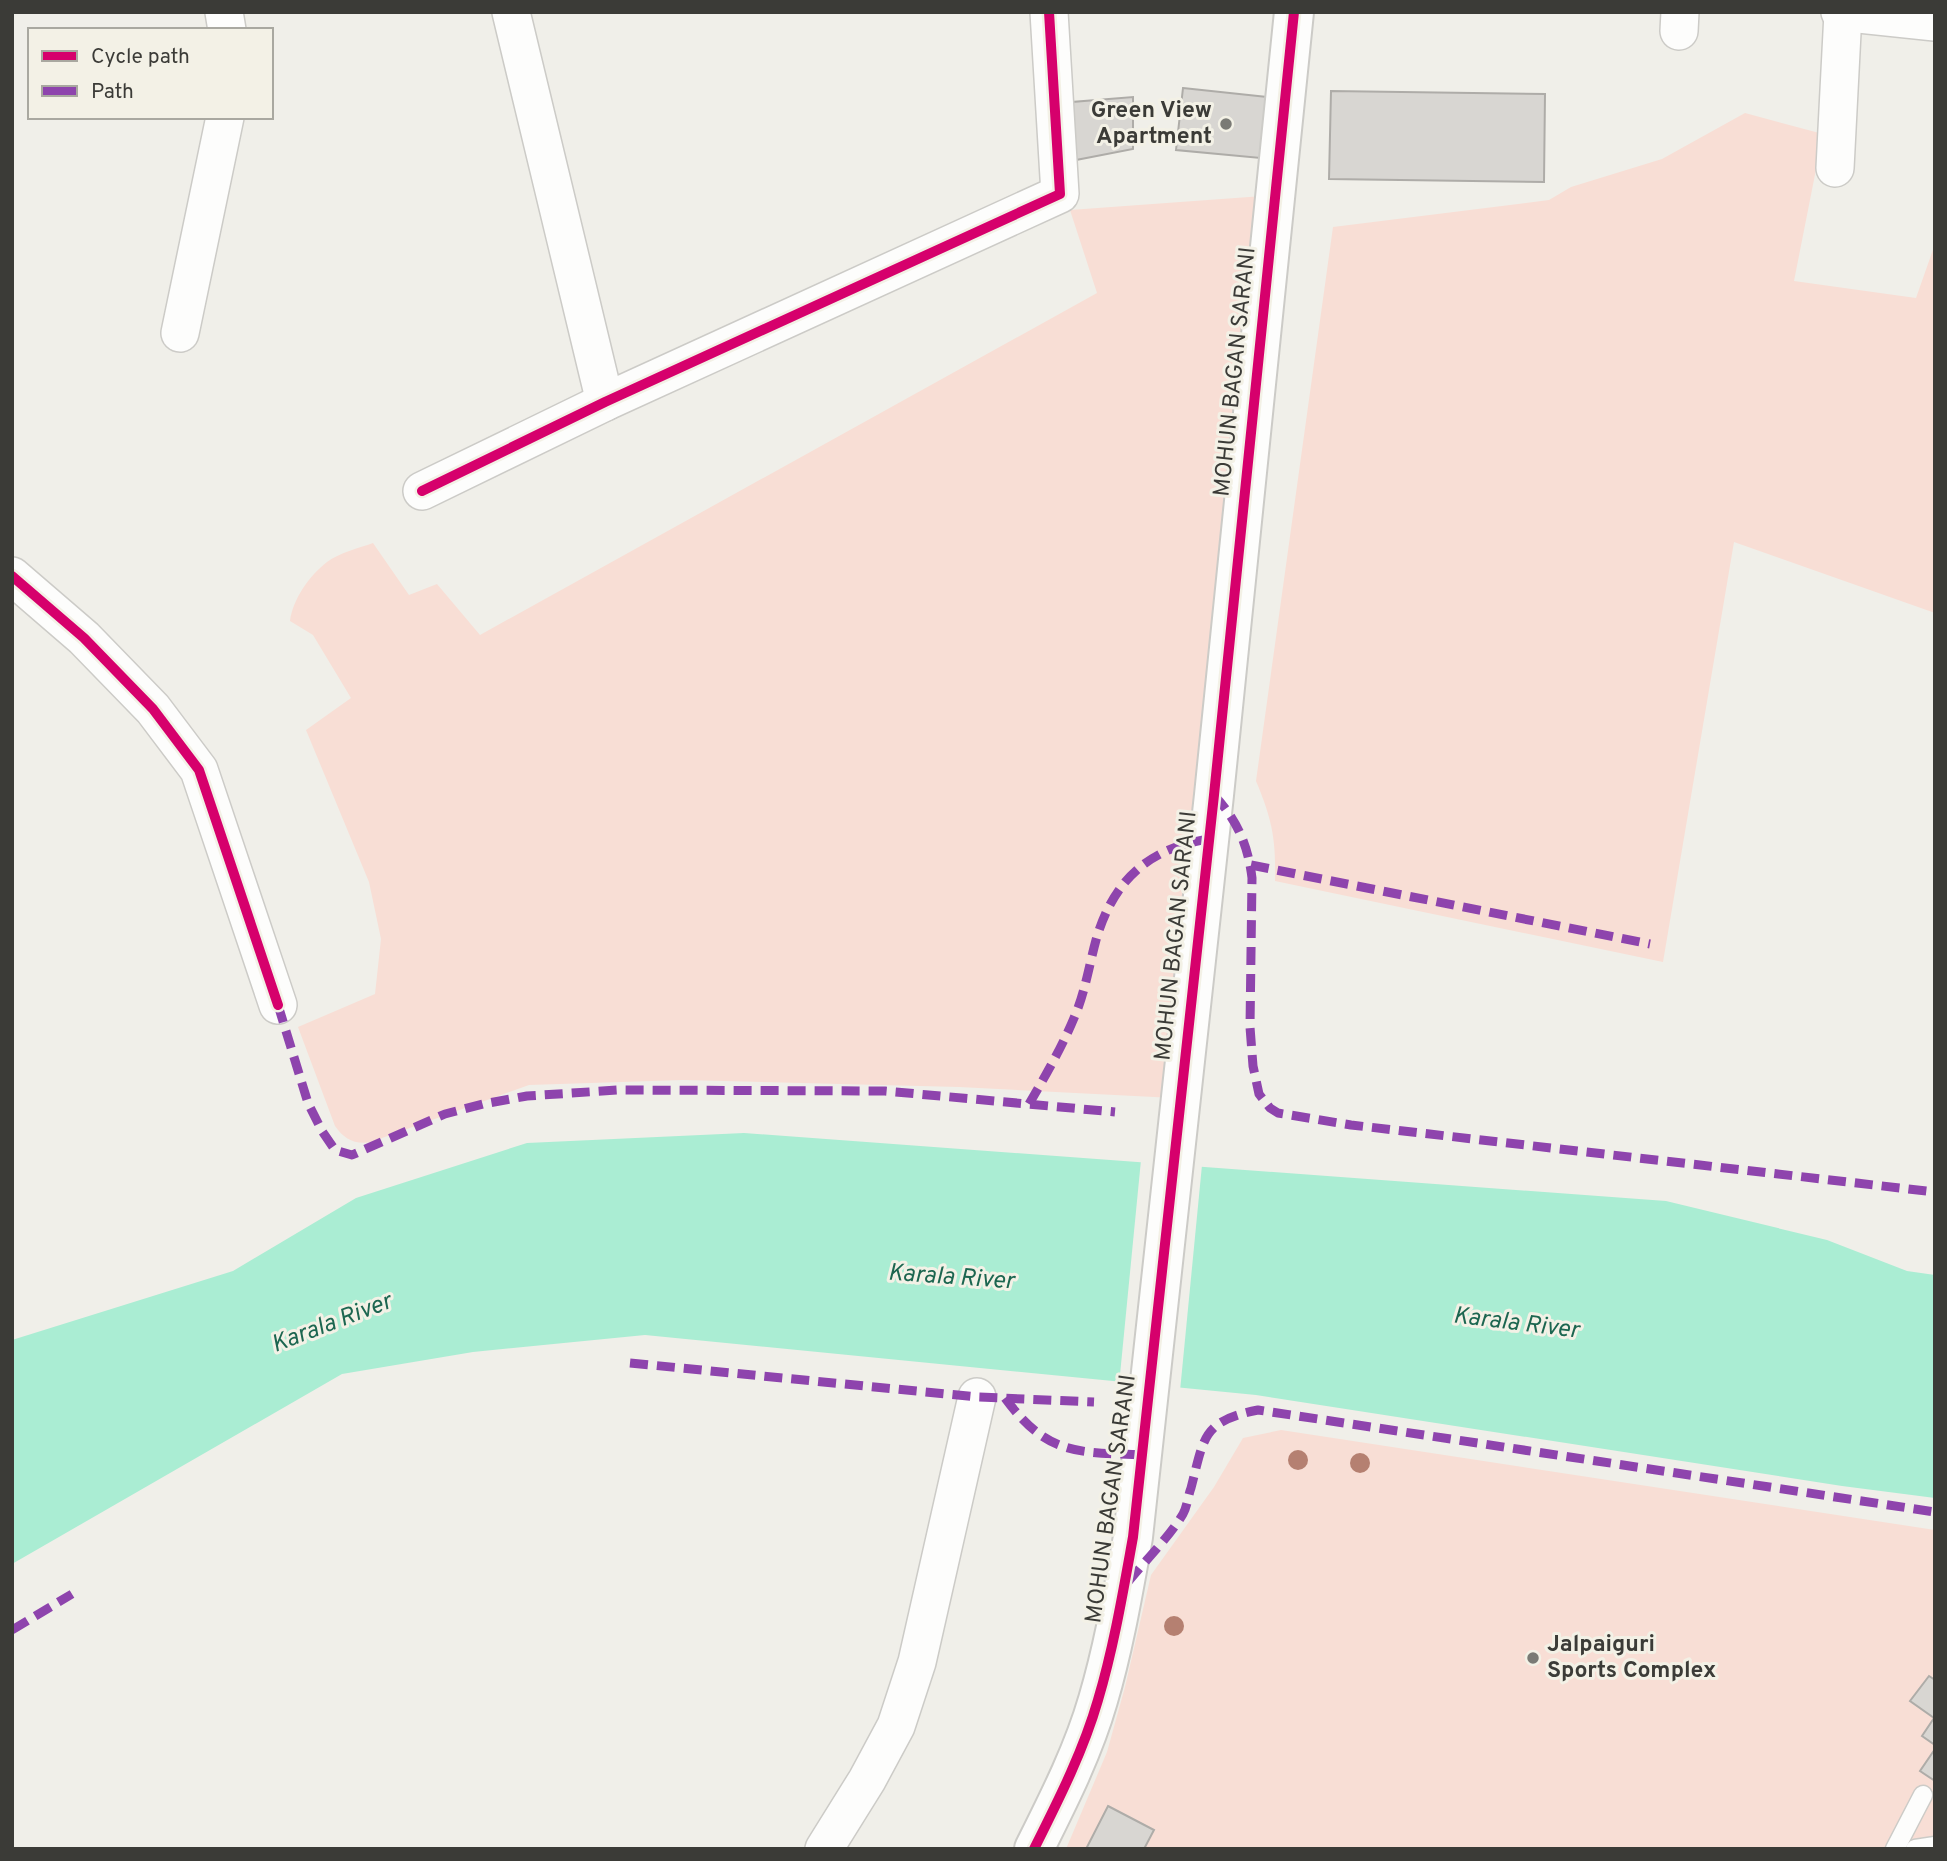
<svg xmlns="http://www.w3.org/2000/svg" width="1947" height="1861" viewBox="0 0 1947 1861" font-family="Overpass,sans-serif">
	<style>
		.green { fill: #f8ded5 }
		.water { fill: #aaedd3 }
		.pier { fill: #f0efe9 }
		.building { fill: #d8d6d2; stroke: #aeaca8; stroke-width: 2 }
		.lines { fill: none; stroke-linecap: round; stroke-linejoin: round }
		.service-casing { stroke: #cccbc7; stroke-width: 21 }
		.minor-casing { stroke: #cccbc7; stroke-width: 40 }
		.tertiary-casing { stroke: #cccbc7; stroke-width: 42 }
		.service { stroke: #fdfdfc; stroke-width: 18 }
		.minor { stroke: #fdfdfc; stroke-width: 37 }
		.tertiary { stroke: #fdfdfc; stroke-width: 38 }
		.quiet { stroke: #8e44ad; stroke-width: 9; stroke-dasharray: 18 9; stroke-linecap: butt }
		.cycleway-casing { stroke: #f3f1e6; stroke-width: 15 }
		.cycleway { stroke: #d6006c; stroke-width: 10 }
		.tree { fill: #b58071 }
		.poi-dot { fill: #7a7a75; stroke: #f3f1e6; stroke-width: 2.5 }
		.labels { text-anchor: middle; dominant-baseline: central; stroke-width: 6; stroke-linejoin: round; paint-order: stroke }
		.poi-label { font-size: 23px; font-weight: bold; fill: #3b3b37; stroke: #f3f1e6; text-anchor: end }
		.street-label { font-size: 23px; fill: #3b3b37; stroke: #f3f1e6 }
		.water-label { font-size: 24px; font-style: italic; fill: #1c6650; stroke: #f3f1e6 }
	</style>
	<rect width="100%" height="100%" fill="#f0efe9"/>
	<g class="green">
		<path d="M1745,113L1823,134L1794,281L1916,298L1935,244V613L1734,542L1663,962L1275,881C1276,839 1272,819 1256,781L1333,227L1549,200L1571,187L1662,159Z"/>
		<path d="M1263,196L1174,1098L959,1087L683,1080L529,1085L371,1142C355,1145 344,1139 335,1126L298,1027L375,994L381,939L369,882L306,730L351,698L313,635L290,621C293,599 309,576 327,562C339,553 359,548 373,543L409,595L437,584L480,635L1097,293L1070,210Z"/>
		<polygon points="1281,1430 1935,1530 1935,1849 1066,1849 1107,1752 1125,1687 1151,1575 1214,1487 1243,1438"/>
	</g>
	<polygon class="water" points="744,1133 1666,1201 1827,1240 1907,1271 1935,1275 1935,1498 1842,1486 1256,1395 645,1335 473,1352 342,1374 12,1564 12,1340 233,1271 356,1198 527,1143"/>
	<polygon class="pier" points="1141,1160 1202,1165 1180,1391 1119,1385"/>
	<g class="building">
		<polygon points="1183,88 1277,98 1271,159 1176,150"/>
		<polygon points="1331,91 1545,94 1544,182 1329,179"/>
		<polygon points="1133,97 1133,149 1076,160 1072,102"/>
		<polygon points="1929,1676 1935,1680 1935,1745 1922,1736 1934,1718 1910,1701"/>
		<polygon points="1935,1749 1935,1781 1920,1771"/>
		<polygon points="1108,1806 1154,1830 1144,1849 1086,1849"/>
	</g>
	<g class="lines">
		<defs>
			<g id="service">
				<polyline points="1895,1849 1923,1795"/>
				<polyline points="1915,1849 1935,1846"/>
			</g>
			<g id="minor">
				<polyline points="224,12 227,30"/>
				<polyline points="511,12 605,402"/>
				<polyline points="1840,12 1935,22"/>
				<polyline points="1679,31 1680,12"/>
				<polyline points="1835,168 1843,13"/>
				<polyline points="180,333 225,117"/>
				<polyline points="422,491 605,402 1060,194 1049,12"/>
				<polyline points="12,576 84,638 153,709 199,770 278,1005"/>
				<polyline points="824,1849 867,1780 896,1726 917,1662 977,1397"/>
			</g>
			<path id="tertiary" d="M1034,1849C1058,1801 1083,1752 1098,1700C1114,1646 1123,1592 1133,1537L1214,795L1294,12"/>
		</defs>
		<use href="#service" class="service-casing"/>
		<use href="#minor" class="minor-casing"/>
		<use href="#tertiary" class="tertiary-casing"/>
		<use href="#service" class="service"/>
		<use href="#minor" class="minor"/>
		<use href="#tertiary" class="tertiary"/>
		<g class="quiet">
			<path d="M1214,795C1237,820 1248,845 1252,878L1250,1027L1253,1066L1259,1094L1270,1108L1278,1113L1351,1125L1935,1192"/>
			<polyline points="1251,865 1650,944"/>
			<polyline points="278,1005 308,1103 322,1131 335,1150 352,1155 445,1114 483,1104 527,1096 618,1090 885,1091 1115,1112"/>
			<path d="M1029,1104C1047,1073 1065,1042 1078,1008C1086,986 1090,962 1096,940C1113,881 1148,848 1209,839"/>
			<polyline points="630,1363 977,1397 1094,1402"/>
			<path d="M1005,1398C1047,1455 1075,1452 1142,1455"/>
			<path d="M1128,1582C1145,1561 1170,1536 1183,1514C1187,1507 1188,1496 1191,1488C1204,1438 1202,1421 1258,1410L1935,1512"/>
			<polyline points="12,1630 72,1594"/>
		</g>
		<defs>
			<g id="cycleway">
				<polyline points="422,491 605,402 1060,194 1049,12"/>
				<polyline points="12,576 84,638 153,709 199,770 278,1005"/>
				<path d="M1034,1849C1058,1801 1083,1752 1098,1700C1114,1646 1123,1592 1133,1537L1214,795L1294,12"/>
			</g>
		</defs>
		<use href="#cycleway" class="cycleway-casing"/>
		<use href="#cycleway" class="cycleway"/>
	</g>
	<g class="tree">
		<circle cx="1298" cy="1460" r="10"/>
		<circle cx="1360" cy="1463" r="10"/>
		<circle cx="1174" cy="1626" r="10"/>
	</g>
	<g class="poi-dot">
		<circle cx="1226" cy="124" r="7"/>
		<circle cx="1533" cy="1658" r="7"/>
	</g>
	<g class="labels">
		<g class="poi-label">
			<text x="1212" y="111">Green View<tspan x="1212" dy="26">Apartment</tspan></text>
			<text x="1547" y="1645" text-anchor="start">Jalpaiguri<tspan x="1547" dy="26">Sports Complex</tspan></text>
		</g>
		<g class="street-label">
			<text transform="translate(1236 372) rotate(-84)">MOHUN BAGAN SARANI</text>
			<text transform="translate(1177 936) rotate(-84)">MOHUN BAGAN SARANI</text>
			<text transform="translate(1112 1499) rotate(-82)">MOHUN BAGAN SARANI</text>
		</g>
		<g class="water-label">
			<text transform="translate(951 1278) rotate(4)">Karala River</text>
			<text transform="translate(332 1324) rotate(-21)">Karala River</text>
			<text transform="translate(1516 1324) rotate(7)">Karala River</text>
		</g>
	</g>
	<rect width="1947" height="1861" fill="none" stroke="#3b3b37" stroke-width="28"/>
	<rect x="28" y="28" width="245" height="91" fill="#f3f1e6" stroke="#a9a8a0" stroke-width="2"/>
	<rect x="42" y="51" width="35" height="10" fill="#d6006c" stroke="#a9a8a0" stroke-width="2"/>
	<text x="91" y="63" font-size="21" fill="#3b3b37">Cycle path</text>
	<rect x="42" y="86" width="35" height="10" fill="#8e44ad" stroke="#a9a8a0" stroke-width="2"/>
	<text x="91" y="98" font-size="21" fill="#3b3b37">Path</text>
</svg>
